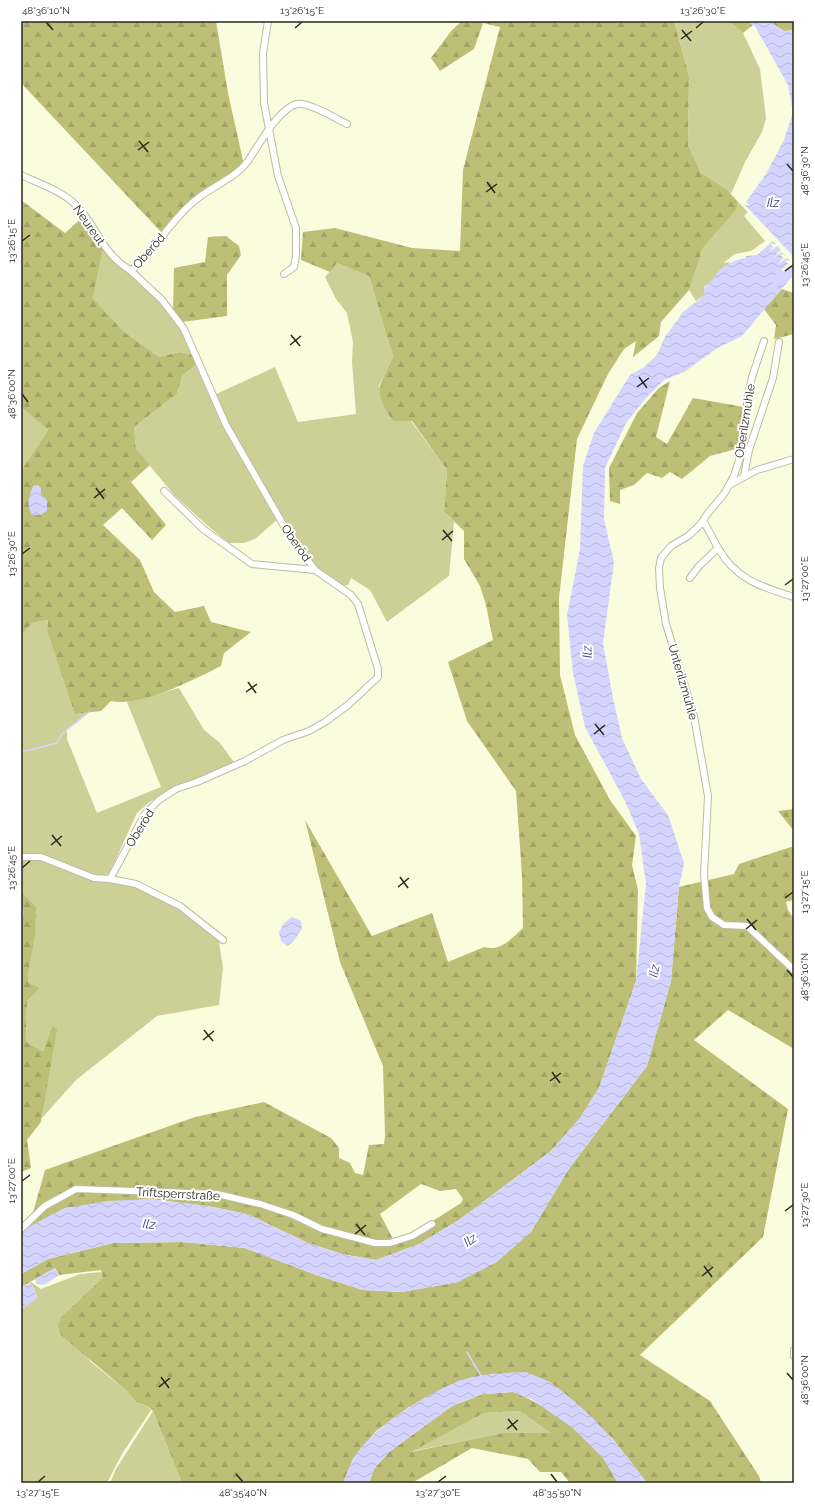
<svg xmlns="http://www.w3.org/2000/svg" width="815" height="1504" viewBox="0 0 815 1504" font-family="Raleway,sans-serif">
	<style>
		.green { fill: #ccd096 }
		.forest { fill: url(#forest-firs); fill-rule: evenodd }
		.water { fill: url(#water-waves) }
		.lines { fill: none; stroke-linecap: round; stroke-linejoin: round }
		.stream { stroke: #d4d4fe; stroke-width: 1.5 }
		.river { stroke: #d4d4fe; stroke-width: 10 }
		.street-casing { stroke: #bbbda0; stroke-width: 8 }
		.street { stroke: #fff; stroke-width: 6 }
		.ticks { fill: none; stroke: #28291e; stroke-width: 1.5 }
		.labels { text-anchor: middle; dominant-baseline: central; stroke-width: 4; stroke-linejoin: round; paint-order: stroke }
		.street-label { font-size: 12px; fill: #28291e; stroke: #fff }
		.water-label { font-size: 13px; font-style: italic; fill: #403482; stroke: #fff }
		.neatline { fill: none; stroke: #28291e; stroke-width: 1.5 }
		.ticks-label { font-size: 10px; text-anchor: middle; fill: #28291e }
	</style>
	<defs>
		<pattern id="forest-firs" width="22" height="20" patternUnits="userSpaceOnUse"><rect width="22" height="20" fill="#bcbf75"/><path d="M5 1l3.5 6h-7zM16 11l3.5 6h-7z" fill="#a2a465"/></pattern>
		<pattern id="water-waves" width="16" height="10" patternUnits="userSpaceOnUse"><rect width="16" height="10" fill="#d4d4fe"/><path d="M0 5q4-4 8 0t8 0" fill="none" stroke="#b6b6d9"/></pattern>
	</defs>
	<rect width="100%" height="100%" fill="#fafcde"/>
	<g class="green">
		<polygon points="674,21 729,21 743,33 760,69 766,118 762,132 745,162 731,194 701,173 688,145 689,76"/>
		<path d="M738,202L748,212L744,216L765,241L751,251L735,254L723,263L730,262C721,269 712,283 704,287L705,294L696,301L689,290L703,248L737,209Z"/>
		<polygon points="103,249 107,250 162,300 193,347 191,354 179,352 159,357 123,331 93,298"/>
		<polygon points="337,263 369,276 393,357 379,386 393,421 411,421 447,470 444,512 454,522 449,576 387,622 370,590 351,578 348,585 343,586 315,570 279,518 255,539 244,543 229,543 208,526 174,495 136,449 134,427 177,394 182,376 198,363 212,396 275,367 298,422 356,414 352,362 353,342 347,313 336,299 325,277"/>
		<polygon points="21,407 48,430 21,471"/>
		<polygon points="48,620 47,631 76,714 89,712 67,729 67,739 97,813 161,787 127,702 179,688 204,730 220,743 236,765 151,801 137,813 109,874 95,877 136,884 167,900 218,936 223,968 219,1005 157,1016 76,1080 42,1118 52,1026 43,1051 26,1042 27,1001 40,988 28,982 21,892 21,636 32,623"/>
		<polygon points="101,1272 104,1278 61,1317 91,1362 127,1391 136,1402 147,1406 151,1410 122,1454 107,1483 21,1483 21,1310 37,1297 34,1288 30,1283 25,1284 31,1282 41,1289 80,1274"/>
		<polygon points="153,1411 182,1483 110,1483 116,1469"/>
		<polygon points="520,1411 552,1433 502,1433 409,1452 484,1413"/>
	</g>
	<g class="forest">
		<polygon points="21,21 216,21 228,93 244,165 204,194 162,233 21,83"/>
		<path d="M462,21H674L689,76L688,145L701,173L727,190L738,202L737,209L703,248L689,290L661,322L659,336L633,357L636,341L624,349L608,374L577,439L559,598L560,675L575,735L610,800L636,836L632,865L638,890L636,981L599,1088L580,1118L551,1151L459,1220L419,1244L376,1260L342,1254L308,1243L247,1214L208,1206L150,1199L65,1208L29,1227L45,1170L195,1117L264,1102L331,1138L339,1148V1158L350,1163L355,1173L363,1175L369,1145L384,1144L385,1136L383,1066L340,962L305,820L372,936L432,913L448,962L484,947C501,952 512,938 523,928L522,875L516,791L467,721L448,662L493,640L486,605L480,586L464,559V531L444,512L447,470L412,421H393C372,391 379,387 393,357L369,276L337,263L330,272L301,260L303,232L335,228L412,248L460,251L463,170L500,27L483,23L474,49L440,71L431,58L452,30ZM421,1184L440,1191L456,1189L463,1199L461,1203L431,1222L394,1241L380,1214Z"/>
		<polygon points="729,21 752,21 753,25 743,33"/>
		<polygon points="769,21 794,21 794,30 784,31"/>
		<path d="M21,200L65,233L83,217L103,249L93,298L123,331L159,357L179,352L191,354L198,363L182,376L177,394L134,427L136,449L150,465L131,482L166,525L152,540L122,508L103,525L140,560L154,592L175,612L204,606L211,622L251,632L224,653L221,666C195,679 139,708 111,701L101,711L75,714L47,631L48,620L32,623L21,636V471L48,430L21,407Z"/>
		<polygon points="226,236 239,246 241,255 227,275 227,316 182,322 173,310 174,268 205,262 208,237"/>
		<polygon points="782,289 794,293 794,334 774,339 776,325 764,309"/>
		<polygon points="670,381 656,437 667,444 693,398 744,407 740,448 710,456 682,479 670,472 662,478 647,473 634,485 620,490 620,504 610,501 609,468 637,413 659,388"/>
		<polygon points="794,809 794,831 778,811"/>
		<polygon points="794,846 794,900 786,902 788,910 794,919 794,1049 728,1010 694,1040 788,1109 763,1237 640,1355 710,1401 759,1476 761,1483 647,1483 613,1439 580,1408 550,1382 486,1375 459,1381 409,1407 376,1431 353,1459 343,1483 182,1483 153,1411 147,1406 136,1402 127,1391 61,1335 58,1325 61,1317 103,1278 101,1270 59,1275 55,1268 21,1287 21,1274 48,1259 113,1243 182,1242 245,1248 319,1276 363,1290 402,1292 458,1282 531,1232 568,1170 647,1066 671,981 679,887 734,874 739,864"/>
		<polygon points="21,892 36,907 35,935 28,973 28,982 40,988 27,1001 26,1042 43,1051 52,1026 57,1029 41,1122 27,1140 31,1168 21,1172"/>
		<path d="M513,1392C547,1405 578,1429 602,1457C608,1464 613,1475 618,1483H570L561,1472H540L528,1459L472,1448L412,1483H369L374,1469L389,1452L452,1406L483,1394ZM520,1411L551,1433H502L411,1452L484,1413Z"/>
	</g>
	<g class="water">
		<polygon points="752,21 769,21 784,31 794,30 794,257 744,204 750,206 746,202 766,174 784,140 793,112 788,85"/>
		<path d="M773,241L776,245L772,243L771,244L773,247L768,253L777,246L781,250L773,258L782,252L786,256L782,254L781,255L783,258L778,264L787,258L790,261L785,260L788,264L781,270L790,279L742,336L716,349L684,372L664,380L645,399L626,423L605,468L604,519L614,562L603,643L613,698L622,738L641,779L668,815L684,863L679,887L671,981L647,1066L568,1170L531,1232L497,1262L458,1282L402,1292L363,1290L319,1276L245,1248L182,1242L113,1243L48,1259L21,1274V1231L65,1208L108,1201L150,1199L208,1206L247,1214L308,1243L342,1254L376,1260L419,1244L459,1220L551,1151L580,1118L599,1088L636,981L646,884L639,834L625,801L585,727L573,673L567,615L580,549L583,466L594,433L630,375L644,367L657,355L665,337L683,312L702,297L705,294L704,288C710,284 713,279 717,273C725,264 734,260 746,258V256L757,255Z"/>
		<path d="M38,485L41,488V494L47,501V511L40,515H32C26,505 29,496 33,486Z"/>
		<polygon points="292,917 301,921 302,929 293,942 287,946 281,941 279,932 284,923"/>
		<polygon points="55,1268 59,1275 44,1285 37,1284 35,1279"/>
		<polygon points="30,1283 34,1288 37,1298 21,1310 21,1287"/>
		<path d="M526,1372C534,1376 544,1378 551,1383C588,1409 621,1446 647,1483H618L603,1458L574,1429L533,1400L513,1392L482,1394L452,1406L389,1452L374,1469L369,1483H343C346,1476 349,1467 353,1460C368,1430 427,1393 459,1381C480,1373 503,1373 526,1372Z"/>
	</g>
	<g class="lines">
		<g class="stream">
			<polyline points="749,21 753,25"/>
			<polyline points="21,750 26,751 57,743 62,734 89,712"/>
			<polyline points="21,906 23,912 21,923"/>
			<polyline points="467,1352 481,1376"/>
		</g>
		<polyline class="river" points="777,281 794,270"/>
		<defs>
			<g id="street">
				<polyline points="268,21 263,53 264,103 278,176 296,228 296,256 294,267 284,274"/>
				<path d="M21,175C40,184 63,191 78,207C99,230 101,252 131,271"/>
				<polyline points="764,341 752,377 746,405 743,448 734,476 724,494 708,513 700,525 688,536 671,546 661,558 659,568 660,588 666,624 694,716 708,796 704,875 707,908 712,917 724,925 747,926 794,970"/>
				<polyline points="744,476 749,450 773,378 779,342"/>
				<polyline points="729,485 757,470 794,459"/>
				<polyline points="164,491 203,529 252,564 315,570"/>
				<path d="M703,521C709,530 713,539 718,548C736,580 762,587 794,597"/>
				<polyline points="690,578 699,566 718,548"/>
				<polyline points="21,857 41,857 94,878 110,879 136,884 180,906 223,940"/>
				<path d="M110,879L145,814L159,800L176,789L197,782L245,761L283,740L309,731L325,722L348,705L378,677V669L358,604L351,595L315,570L301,551L284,526L226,425L184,329L162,300L131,271C154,251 169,223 192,203C209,187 234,180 248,161C258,146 279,108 297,104C307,101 337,119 347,124"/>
				<polyline points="21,1229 45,1206 76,1189 217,1194 260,1204 293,1215 322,1229 375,1243 390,1243 412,1236 432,1224"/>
				<polyline points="794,1350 794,1356"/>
			</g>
		</defs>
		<use href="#street" class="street-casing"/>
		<use href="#street" class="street"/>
	</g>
	<path class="ticks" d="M46,22L53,30M295,28L302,22M696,28L703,22M682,30L691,41M681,39L692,31M139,141L148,152M138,150L149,142M787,164L793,171M487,182L495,193M486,192L497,184M22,241L30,235M785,271L793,265M291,335L300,346M290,345L301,336M639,377L647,388M637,387L649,378M22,394L28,402M96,488L104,499M94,498L105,489M443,530L452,541M442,540L453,531M22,554L30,548M785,585L793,579M248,682L256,693M246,692L257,684M595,724L604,735M594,734L605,725M52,835L61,846M51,845L62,836M22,868L30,861M400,877L408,888M398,887L409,878M785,898L793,892M747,919L756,930M746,929L757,920M787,970L793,977M204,1030L213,1041M203,1040L214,1031M552,1072L560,1083M550,1081L561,1073M22,1181L30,1175M785,1211L793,1205M356,1224L365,1235M355,1234L366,1225M704,1266L712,1277M702,1276L713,1267M787,1373L793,1380M161,1377L169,1388M159,1387L170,1378M508,1419L517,1430M507,1429L518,1420M236,1474L243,1482M551,1474L557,1482M38,1482L45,1476M438,1482L446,1476"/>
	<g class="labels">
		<g class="street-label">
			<text transform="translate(89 225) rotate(55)">Neureut</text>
			<text transform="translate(149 251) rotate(-49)">Oberöd</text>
			<text transform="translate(745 421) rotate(-81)">Oberilzmühle</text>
			<text transform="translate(296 543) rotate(55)">Oberöd</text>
			<text transform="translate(683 682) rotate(74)">Unterilzmühle</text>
			<text transform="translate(140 828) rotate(-58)">Oberöd</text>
			<text transform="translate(178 1194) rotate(3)">Triftsperrstraße</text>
		</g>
		<g class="water-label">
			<text x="773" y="202">Ilz</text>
			<text transform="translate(587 652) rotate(-93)">Ilz</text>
			<text transform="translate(654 971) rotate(-79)">Ilz</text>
			<text transform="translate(149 1224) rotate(5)">Ilz</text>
			<text transform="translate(470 1240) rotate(-34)">Ilz</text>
		</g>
	</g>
	<rect width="815" height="1504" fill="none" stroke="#ffffff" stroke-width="44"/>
	<rect x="22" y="22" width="771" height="1460" class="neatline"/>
	<g class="ticks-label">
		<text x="46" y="14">48°36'10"N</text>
		<text x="302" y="14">13°26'15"E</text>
		<text x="703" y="14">13°26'30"E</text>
		<text transform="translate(804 171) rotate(-90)" y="4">48°36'30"N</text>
		<text transform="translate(11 241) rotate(-90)" y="4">13°26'15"E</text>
		<text transform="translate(804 265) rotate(-90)" y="4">13°26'45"E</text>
		<text transform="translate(11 394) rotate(-90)" y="4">48°36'00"N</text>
		<text transform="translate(11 554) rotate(-90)" y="4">13°26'30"E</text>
		<text transform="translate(804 579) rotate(-90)" y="4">13°27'00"E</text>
		<text transform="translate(11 868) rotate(-90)" y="4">13°26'45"E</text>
		<text transform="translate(804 892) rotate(-90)" y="4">13°27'15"E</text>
		<text transform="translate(804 977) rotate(-90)" y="4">48°36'10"N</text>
		<text transform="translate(11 1181) rotate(-90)" y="4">13°27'00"E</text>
		<text transform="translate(804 1205) rotate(-90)" y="4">13°27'30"E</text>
		<text transform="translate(804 1380) rotate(-90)" y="4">48°36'00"N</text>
		<text x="38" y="1496">13°27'15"E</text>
		<text x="243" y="1496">48°35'40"N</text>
		<text x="438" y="1496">13°27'30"E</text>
		<text x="557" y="1496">48°35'50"N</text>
	</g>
</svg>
